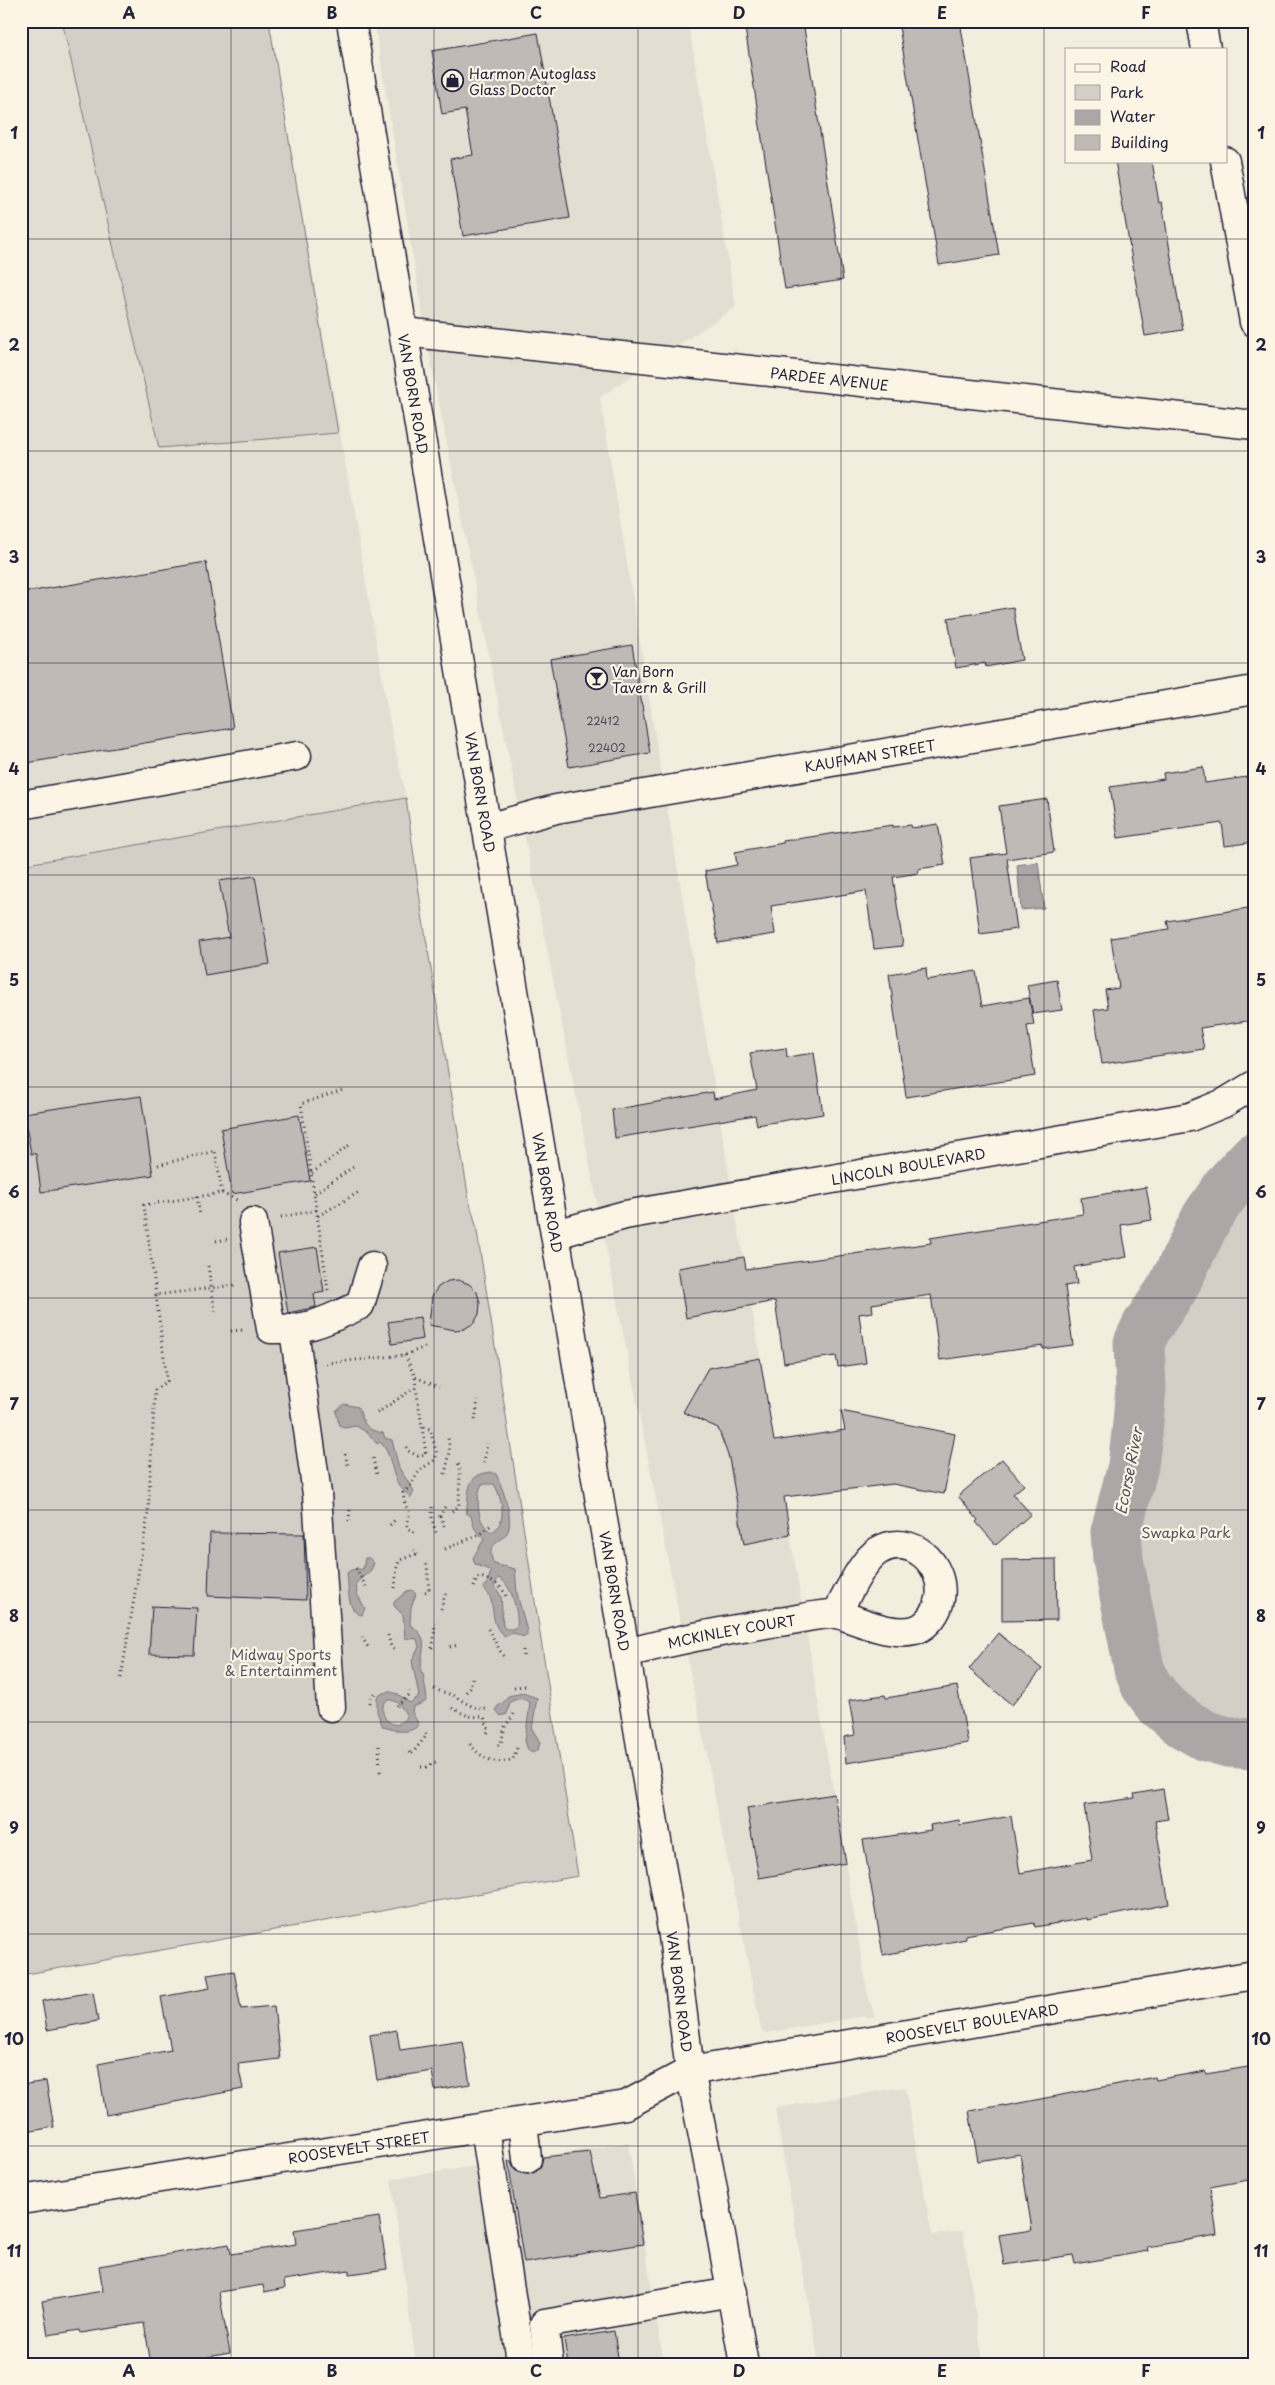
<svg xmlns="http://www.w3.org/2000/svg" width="1275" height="2385" viewBox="0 0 1275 2385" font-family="'Playpen Sans',sans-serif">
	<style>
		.built { fill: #e3ded2 }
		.green { fill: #d4cfc6; stroke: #7b7880 }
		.water { fill: #aca7a6; stroke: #75727b; fill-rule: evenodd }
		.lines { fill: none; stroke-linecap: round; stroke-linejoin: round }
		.river { stroke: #aca7a6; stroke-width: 51 }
		.building { fill: #bfbab6; stroke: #22223b }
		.minor-casing { stroke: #22223b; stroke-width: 31 }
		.major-casing { stroke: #22223b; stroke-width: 31 }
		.path { stroke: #22223b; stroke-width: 3; stroke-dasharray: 1 4; stroke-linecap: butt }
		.minor { stroke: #fcf5e5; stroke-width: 28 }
		.major { stroke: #fcf5e5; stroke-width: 28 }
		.grid { fill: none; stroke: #22223b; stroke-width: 1; stroke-opacity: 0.55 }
		.labels { text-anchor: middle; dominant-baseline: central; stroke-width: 4.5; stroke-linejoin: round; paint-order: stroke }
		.number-label { font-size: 11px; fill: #49485a }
		.poi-label { font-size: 14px; fill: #22223b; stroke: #fcf5e5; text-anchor: start }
		.street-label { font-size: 14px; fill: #22223b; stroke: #fcf5e5 }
		.park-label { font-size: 14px; fill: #575665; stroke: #fcf5e5 }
		.water-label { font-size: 15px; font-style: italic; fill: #525160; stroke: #fcf5e5 }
		.neatline { fill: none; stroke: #22223b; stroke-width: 2 }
		.grid-label { font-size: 16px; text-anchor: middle; font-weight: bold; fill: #22223b }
	</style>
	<rect width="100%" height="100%" fill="#f3edde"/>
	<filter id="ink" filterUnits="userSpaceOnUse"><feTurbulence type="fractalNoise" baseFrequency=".02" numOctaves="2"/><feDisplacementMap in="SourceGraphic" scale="10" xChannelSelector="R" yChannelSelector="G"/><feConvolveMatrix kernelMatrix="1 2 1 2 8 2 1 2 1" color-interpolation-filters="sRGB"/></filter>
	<g filter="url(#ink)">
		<g class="built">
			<polygon points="21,21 269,21 392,734 406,798 21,864"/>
			<polygon points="374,21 688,21 736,307 600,397 659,759 867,1991 875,2017 858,2017 765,2033 761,2029 428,348"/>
			<polygon points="905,2087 932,2235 963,2231 983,2364 819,2364 775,2108"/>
			<polygon points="628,2143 664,2364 416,2364 391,2179"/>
		</g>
		<g class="green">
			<polygon points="62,21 269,21 338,433 159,448"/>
			<polygon points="406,798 422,914 469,1200 476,1225 578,1876 21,1975 21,865"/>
			<polygon points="1254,1158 1254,1744 1228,1742 1206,1736 1183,1723 1159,1703 1146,1685 1139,1668 1118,1559 1116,1532 1133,1466 1137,1433 1141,1389 1139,1343 1147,1326 1172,1289 1207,1217 1230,1184"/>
		</g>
		<g class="water">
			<polygon points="1038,862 1044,908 1021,910 1017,865"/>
			<path d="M344,1404L358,1407C365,1422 362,1429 383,1433L385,1438L392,1440L399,1468L414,1491L411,1498C407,1493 399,1487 397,1482C391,1470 391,1452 380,1442L377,1444L368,1433L356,1426L344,1428L339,1425L336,1411Z"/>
			<path d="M491,1472L496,1474C502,1486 512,1514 509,1528C505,1544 483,1541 494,1564L515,1569L517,1593L527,1631V1635L523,1637L514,1633L505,1636C489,1626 496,1606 488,1593C486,1591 484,1589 483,1587L487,1585L491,1571L475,1564L473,1558L484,1539L475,1529L471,1516L466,1513C470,1492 464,1475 491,1472ZM482,1484H494C502,1498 508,1523 492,1532C477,1526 475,1496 482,1484ZM498,1578C511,1581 519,1614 517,1626L513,1629H506L503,1626L501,1596L494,1586Z"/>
			<path d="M365,1558H369L374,1563L371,1570L356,1583L357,1594L365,1608L362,1615C346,1613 349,1586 347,1573L351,1570L363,1569Z"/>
			<path d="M407,1591L412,1590L416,1594L411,1607L410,1625C432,1638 420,1651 421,1673L423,1674L427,1698L425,1702L413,1707L412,1712L419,1725C407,1736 396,1730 383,1727L377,1712V1697C390,1686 399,1695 410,1703L419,1696L412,1661L419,1647L417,1639L405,1638L403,1615L394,1606V1602ZM388,1700C398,1699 404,1710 407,1717L397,1725C386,1723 380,1714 384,1703Z"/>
			<path d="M523,1693L537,1698L532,1729L540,1742L538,1750L532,1753L528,1750L525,1741L530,1703C523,1697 518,1698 510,1702L507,1714L501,1716L496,1710L497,1707L506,1700L508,1696Z"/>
		</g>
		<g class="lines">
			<polyline class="river" points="1254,1158 1230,1184 1207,1217 1172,1289 1147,1326 1139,1343 1141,1389 1137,1433 1133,1466 1116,1532 1118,1559 1139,1668 1146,1685 1159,1703 1183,1723 1206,1736 1228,1742 1254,1744"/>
		</g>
		<g class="building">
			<polygon points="786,21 803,21 843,280 785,289 745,28"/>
			<polygon points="898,21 960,21 999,255 939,265"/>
			<polygon points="538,33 570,218 463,236 450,159 473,155 465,110 442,114 432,51"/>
			<polygon points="1115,161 1152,161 1159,203 1162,202 1183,330 1145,336"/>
			<polygon points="206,562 233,728 21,764 21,593"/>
			<polygon points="1013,607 1022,660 986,667 985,663 956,668 948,618"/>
			<polygon points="632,645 650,753 569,767 550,659"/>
			<polygon points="1203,767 1205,783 1254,776 1254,842 1225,846 1222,823 1118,838 1110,787 1164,779 1163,773"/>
			<polygon points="1047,799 1054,852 1007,859 1017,929 980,934 970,858 1006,853 999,806"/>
			<polygon points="938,824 945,865 918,869 919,873 893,877 903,946 874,949 866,891 771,906 775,934 718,943 705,871 737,865 735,852 783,843 783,841 850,831 893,825 893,827 911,825 912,828"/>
			<polygon points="255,876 270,964 205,975 199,942 229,937 219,881"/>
			<polygon points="1254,907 1254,1020 1200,1028 1204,1049 1102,1064 1094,1010 1108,1008 1105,990 1119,988 1111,938 1169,929 1167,921"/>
			<polygon points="926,968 927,980 976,971 982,1006 1029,998 1034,1025 1027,1026 1035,1076 906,1097 889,974"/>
			<polygon points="1057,980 1062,1010 1033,1014 1027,985"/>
			<polygon points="786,1048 787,1057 814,1053 823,1114 757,1125 755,1115 615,1138 612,1110 713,1092 714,1099 757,1090 750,1053"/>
			<polygon points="141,1096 153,1175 41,1192 36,1154 31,1154 24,1113"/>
			<polygon points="299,1115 310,1181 232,1194 221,1129"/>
			<polygon points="1146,1187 1152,1220 1121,1225 1127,1257 1074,1267 1077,1284 1065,1286 1073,1345 1043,1349 1043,1346 940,1360 931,1295 872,1304 873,1312 859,1314 866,1363 838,1367 836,1356 784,1363 775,1301 686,1318 678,1268 744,1257 746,1269 931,1243 930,1238 1083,1214 1081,1198"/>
			<polygon points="317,1247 324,1292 314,1294 316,1307 288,1313 278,1253"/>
			<polygon points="458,1280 469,1284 477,1292 480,1303 479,1314 474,1323 464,1329 455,1330 429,1325 432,1296 438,1287 448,1281"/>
			<polygon points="420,1317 423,1339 392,1344 388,1322"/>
			<polygon points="760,1358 774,1441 845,1430 841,1411 955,1434 944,1494 893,1484 784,1497 790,1535 744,1544 729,1458 718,1428 683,1412 708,1368"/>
			<polygon points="1002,1459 1024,1485 1013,1494 1031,1514 996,1545 976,1522 978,1520 958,1496"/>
			<polygon points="210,1533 304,1534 306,1600 208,1596"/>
			<polygon points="1056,1559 1057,1620 1002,1621 1002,1560"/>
			<polygon points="152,1606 197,1608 194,1655 149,1654"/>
			<polygon points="998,1633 1042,1669 1012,1705 969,1669"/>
			<polygon points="957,1686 968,1743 846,1763 844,1737 855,1735 849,1700 885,1695 886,1698"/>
			<polygon points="1163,1789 1168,1819 1155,1821 1169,1904 1087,1920 1087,1918 1035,1927 1034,1923 965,1935 966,1939 883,1955 863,1840 931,1830 930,1825 959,1820 960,1825 1011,1816 1020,1873 1092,1860 1084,1805 1135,1798 1134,1794"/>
			<polygon points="834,1794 846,1863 759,1878 747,1808"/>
			<polygon points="234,1971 241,2009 274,2006 280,2059 238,2064 243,2089 106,2115 98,2064 171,2050 161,1997 210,1988 207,1975"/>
			<polygon points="93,1992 98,2021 47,2030 42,2001"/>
			<polygon points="397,2030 400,2050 463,2041 470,2084 435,2090 432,2071 377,2080 370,2035"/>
			<polygon points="1254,2066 1254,2179 1210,2187 1217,2235 1147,2247 1148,2251 1075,2264 1073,2255 1004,2265 999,2235 1032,2230 1020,2154 978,2161 969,2111 1004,2105 1004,2106 1155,2077 1156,2080 1205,2071 1206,2074"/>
			<polygon points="46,2081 54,2127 21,2133 21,2085"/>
			<polygon points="590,2152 600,2198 635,2193 643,2244 524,2263 508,2161 511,2161 514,2168 520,2173 529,2174 537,2171 541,2166 543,2157"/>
			<polygon points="379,2217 387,2269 349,2274 349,2270 284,2280 285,2288 264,2292 263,2285 219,2292 230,2353 169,2364 151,2364 144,2323 81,2333 80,2330 48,2335 42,2301 103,2291 99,2266 229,2244 231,2254 296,2244 294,2230"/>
			<polygon points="614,2331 619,2364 568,2364 564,2339"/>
		</g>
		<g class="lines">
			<defs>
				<g id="minor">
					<polyline points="1201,21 1206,49"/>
					<polyline points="1225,161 1254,322"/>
					<path id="s1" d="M404,332L1254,425"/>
					<polyline points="21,805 297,756"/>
					<path id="s2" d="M487,828L556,809L1254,690"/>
					<path d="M253,1222L271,1329C310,1330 325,1321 360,1305L372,1266"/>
					<path id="s3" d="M556,1234L625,1215L1190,1117L1224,1103L1254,1085"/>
					<polyline points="294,1330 317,1494 331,1707"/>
					<path id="s4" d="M626,1653C676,1640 727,1630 778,1622C796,1620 816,1614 834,1614C840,1614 847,1617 852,1619C872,1626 894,1635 915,1630C928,1626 938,1611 940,1599C946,1565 911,1531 878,1551C861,1562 847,1596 836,1614"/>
					<polyline points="523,2122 527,2159"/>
					<polyline points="485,2128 520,2354"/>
					<path id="s5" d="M21,2200L626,2105L690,2071L1254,1975"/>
					<polyline points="549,2364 544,2324 732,2292"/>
				</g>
				<g id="major">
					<path id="s6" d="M351,21L673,1936L690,2071L709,2167L744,2364"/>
				</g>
			</defs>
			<use href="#minor" class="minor-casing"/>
			<use href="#major" class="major-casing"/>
			<g class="path">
				<polyline points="312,1173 351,1144"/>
				<polyline points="222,1193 237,1200"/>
				<polyline points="315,1193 355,1166"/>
				<polyline points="197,1197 200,1215"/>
				<polyline points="318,1216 359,1192"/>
				<polyline points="281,1217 317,1210"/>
				<polyline points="216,1241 228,1239"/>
				<polyline points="208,1266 215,1311"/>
				<polyline points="328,1290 301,1104 343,1090"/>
				<polyline points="156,1295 144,1205 222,1193 215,1151 158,1165"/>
				<polyline points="231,1331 243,1330"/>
				<polyline points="405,1355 415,1377 439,1387"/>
				<polyline points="326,1363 405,1355 425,1347"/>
				<polyline points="377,1413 416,1387 415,1377"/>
				<polyline points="475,1420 478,1400"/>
				<polyline points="406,1447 408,1451 418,1456 426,1454 416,1387"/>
				<polyline points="345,1454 348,1465"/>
				<polyline points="373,1458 377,1475"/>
				<polyline points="484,1463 487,1443"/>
				<polyline points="445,1474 450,1452 448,1438"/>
				<polyline points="432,1507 432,1519 436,1533"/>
				<polyline points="452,1511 459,1506 460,1472 458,1462"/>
				<polyline points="349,1521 350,1507"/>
				<polyline points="390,1525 395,1520"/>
				<polyline points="444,1526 440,1516 446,1505"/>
				<polyline points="414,1532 407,1528 407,1522 410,1513 405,1505 403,1493 410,1486 420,1470 435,1460 437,1454 430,1429 423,1427"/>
				<polyline points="445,1549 481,1534 491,1525"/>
				<polyline points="356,1568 366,1587"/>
				<path d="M474,1587L477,1578L481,1577C493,1582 501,1584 506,1596"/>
				<polyline points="395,1588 397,1566 400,1560 416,1554 414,1550"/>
				<polyline points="425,1592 429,1590 427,1564"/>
				<polyline points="441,1609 446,1591"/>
				<polyline points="488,1629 503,1656"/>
				<polyline points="388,1635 391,1647 396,1651"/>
				<polyline points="362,1637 368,1647"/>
				<polyline points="450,1647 458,1645"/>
				<polyline points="432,1648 434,1640 435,1619"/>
				<polyline points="523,1650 523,1658"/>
				<polyline points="121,1678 148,1514 155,1390 167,1381 156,1295 235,1285"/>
				<polyline points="514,1687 526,1686"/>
				<path d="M434,1689C441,1692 448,1693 454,1696C465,1702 474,1710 487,1709"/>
				<polyline points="466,1692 470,1688 472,1678"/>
				<polyline points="370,1703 371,1698 376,1691"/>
				<polyline points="397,1706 409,1695 409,1691"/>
				<polyline points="452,1708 468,1716 484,1717 489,1730 486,1735"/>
				<path d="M470,1744C480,1758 496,1766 513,1759L517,1748"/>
				<polyline points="498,1745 501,1743 505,1727 514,1714"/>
				<polyline points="379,1746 380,1771 382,1774"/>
				<polyline points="409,1752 411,1755 426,1736 425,1731"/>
				<polyline points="421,1767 427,1767 439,1760"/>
			</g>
			<use href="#minor" class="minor"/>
			<use href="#major" class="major"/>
		</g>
	</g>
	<path class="grid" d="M231,21V2364M434,21V2364M638,21V2364M841,21V2364M1044,21V2364M21,239H1254M21,451H1254M21,663H1254M21,875H1254M21,1087H1254M21,1298H1254M21,1510H1254M21,1722H1254M21,1934H1254M21,2146H1254"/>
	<defs>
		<symbol id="shop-ring" viewBox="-11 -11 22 22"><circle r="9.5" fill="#fcf5e5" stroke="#22223b" stroke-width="1.5"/><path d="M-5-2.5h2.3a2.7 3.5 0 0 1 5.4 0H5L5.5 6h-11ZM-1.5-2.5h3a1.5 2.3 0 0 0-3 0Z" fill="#22223b"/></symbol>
		<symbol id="bar-ring" viewBox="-11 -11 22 22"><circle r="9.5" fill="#fcf5e5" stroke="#22223b" stroke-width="1.5"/><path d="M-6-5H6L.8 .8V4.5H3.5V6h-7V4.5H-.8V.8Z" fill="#22223b"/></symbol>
	</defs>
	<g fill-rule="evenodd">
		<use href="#shop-ring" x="440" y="68" width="25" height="25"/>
		<use href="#bar-ring" x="584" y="666" width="25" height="25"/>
	</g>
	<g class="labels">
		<g class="number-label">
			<text x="603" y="720">22412</text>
			<text x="607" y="747">22402</text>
		</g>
		<g class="poi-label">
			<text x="469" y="73">Harmon Autoglass<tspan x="469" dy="16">Glass Doctor</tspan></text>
			<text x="612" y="671">Van Born<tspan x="612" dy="16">Tavern &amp; Grill</tspan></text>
		</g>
		<g class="street-label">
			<text stroke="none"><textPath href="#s1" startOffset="428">PARDEE AVENUE</textPath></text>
			<text stroke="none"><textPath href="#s6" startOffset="378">VAN BORN ROAD</textPath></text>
			<text stroke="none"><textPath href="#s2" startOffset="390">KAUFMAN STREET</textPath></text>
			<text stroke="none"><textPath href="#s6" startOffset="782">VAN BORN ROAD</textPath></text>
			<text stroke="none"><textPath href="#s3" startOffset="359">LINCOLN BOULEVARD</textPath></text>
			<text stroke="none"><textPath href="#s6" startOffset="1188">VAN BORN ROAD</textPath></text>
			<text stroke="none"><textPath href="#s6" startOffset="1592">VAN BORN ROAD</textPath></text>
			<text stroke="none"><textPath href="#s4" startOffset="108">MCKINLEY COURT</textPath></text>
			<text stroke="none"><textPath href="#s6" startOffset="1998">VAN BORN ROAD</textPath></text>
			<text stroke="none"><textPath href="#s5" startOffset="971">ROOSEVELT BOULEVARD</textPath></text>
			<text stroke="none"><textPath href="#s5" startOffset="342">ROOSEVELT STREET</textPath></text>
		</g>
		<g class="park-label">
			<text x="1186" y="1532">Swapka Park</text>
			<text x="281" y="1654">Midway Sports<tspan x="281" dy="16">&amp; Entertainment</tspan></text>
		</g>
		<g class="water-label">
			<text transform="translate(1128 1471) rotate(-79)">Ecorse River</text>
		</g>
	</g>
	<rect width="1275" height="2385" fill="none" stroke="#fcf5e5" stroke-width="55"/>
	<rect x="1065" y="48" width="162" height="115" fill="#fcf5e5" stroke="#a5a1a1"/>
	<rect x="1075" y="64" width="25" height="8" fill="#fcf5e5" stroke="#a5a1a1"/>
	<text x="1110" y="72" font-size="15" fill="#22223b">Road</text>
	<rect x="1075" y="85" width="25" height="15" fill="#d4cfc6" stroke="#a5a1a1"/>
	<text x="1110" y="98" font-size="15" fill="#22223b">Park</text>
	<rect x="1075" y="110" width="25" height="15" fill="#aca7a6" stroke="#a5a1a1"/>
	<text x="1110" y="122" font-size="15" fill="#22223b">Water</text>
	<rect x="1075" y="135" width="25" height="15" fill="#bfbab6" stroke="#a5a1a1"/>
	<text x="1110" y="148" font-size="15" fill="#22223b">Building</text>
	<rect x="28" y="28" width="1220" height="2330" class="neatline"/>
	<g class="grid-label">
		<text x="129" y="19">A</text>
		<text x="332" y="19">B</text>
		<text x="536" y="19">C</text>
		<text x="739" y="19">D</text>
		<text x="942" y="19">E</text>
		<text x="1146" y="19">F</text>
		<text x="14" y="139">1</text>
		<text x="1261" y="139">1</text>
		<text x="14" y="351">2</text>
		<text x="1261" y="351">2</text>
		<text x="14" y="563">3</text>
		<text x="1261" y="563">3</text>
		<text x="14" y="775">4</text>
		<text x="1261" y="775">4</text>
		<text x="14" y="986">5</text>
		<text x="1261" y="986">5</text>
		<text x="14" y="1198">6</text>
		<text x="1261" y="1198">6</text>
		<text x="14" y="1410">7</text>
		<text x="1261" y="1410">7</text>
		<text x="14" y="1622">8</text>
		<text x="1261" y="1622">8</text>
		<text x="14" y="1834">9</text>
		<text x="1261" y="1834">9</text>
		<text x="14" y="2045">10</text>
		<text x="1261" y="2045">10</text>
		<text x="14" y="2257">11</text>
		<text x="1261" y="2257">11</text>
		<text x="129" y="2377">A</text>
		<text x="332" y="2377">B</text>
		<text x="536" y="2377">C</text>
		<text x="739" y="2377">D</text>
		<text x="942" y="2377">E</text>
		<text x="1146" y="2377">F</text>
	</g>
</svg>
